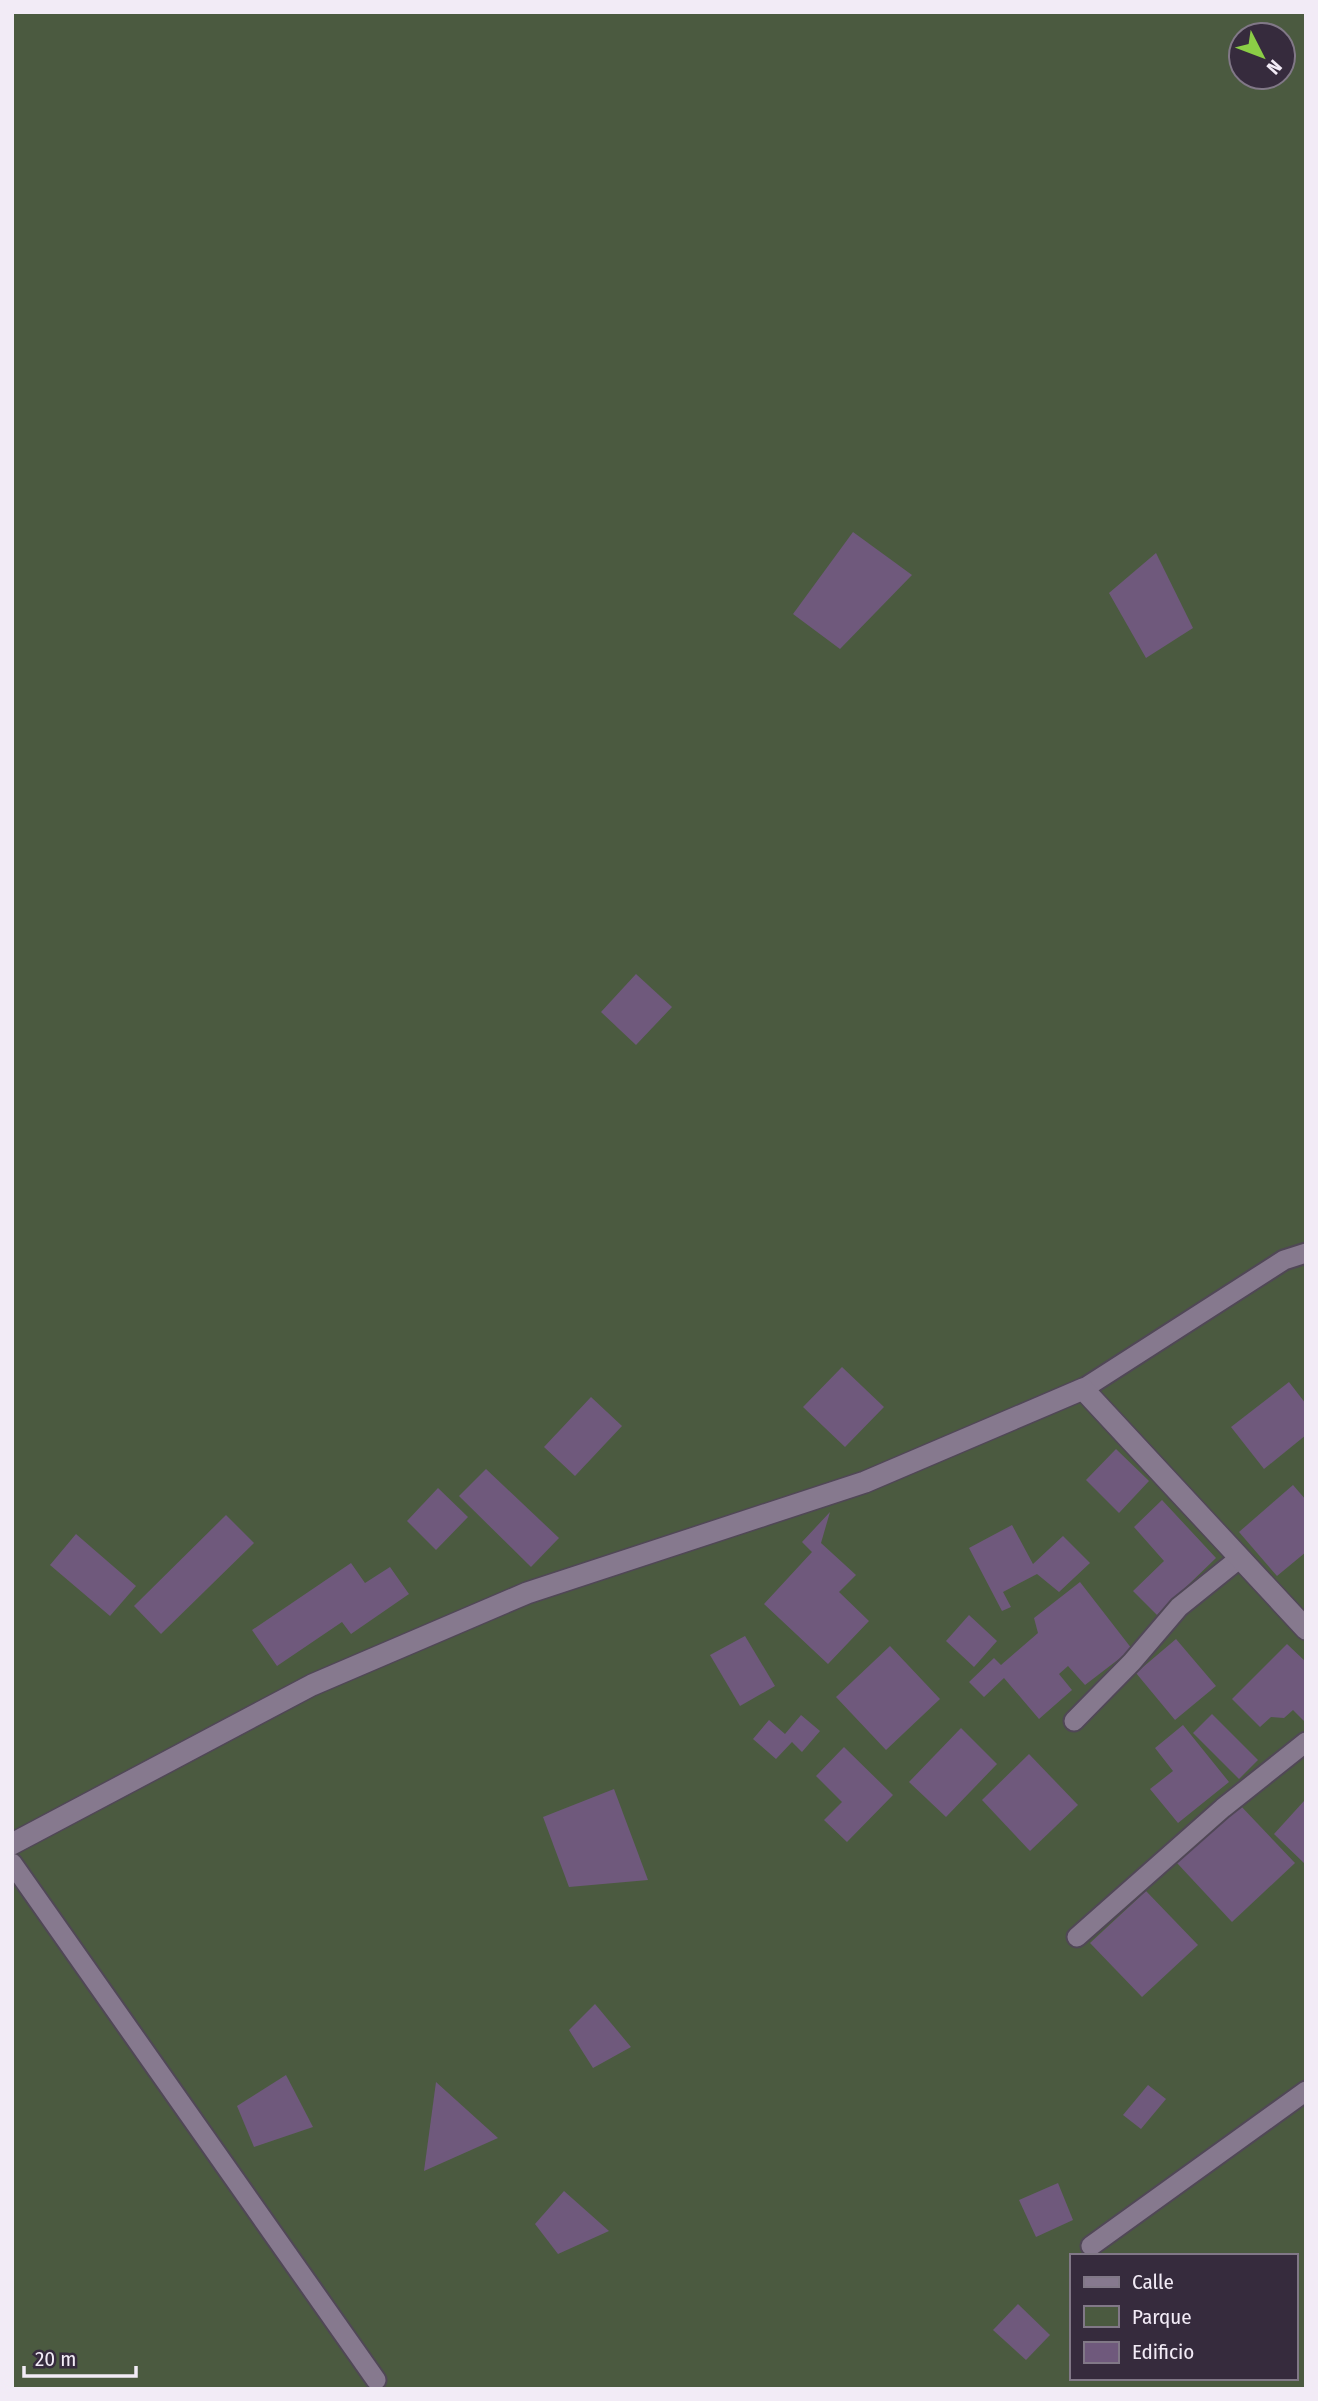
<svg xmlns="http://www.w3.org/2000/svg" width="1318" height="2401" viewBox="0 0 1318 2401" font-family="'Fira Sans Condensed',sans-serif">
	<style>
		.park { fill: #4b5a40; fill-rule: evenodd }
		.building { fill: #6f597c }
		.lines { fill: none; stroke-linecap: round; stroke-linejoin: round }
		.lane-casing { stroke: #504756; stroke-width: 23 }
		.street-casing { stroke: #504756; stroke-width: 24 }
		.lane { stroke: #86798e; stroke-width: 19 }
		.street { stroke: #86798e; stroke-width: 21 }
	</style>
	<rect width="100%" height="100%" fill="#362b3d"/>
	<path class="park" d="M12,12H1306V2389H12ZM1241,35H1283V77H1241ZM1071,2256H1295V2378H1071Z"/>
	<g class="building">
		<polygon points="853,532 912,575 840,649 793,614"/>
		<polygon points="1156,553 1193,628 1146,658 1109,593"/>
		<polygon points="636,974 672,1007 636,1045 601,1012"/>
		<polygon points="842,1367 884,1407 845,1447 803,1407"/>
		<polygon points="1289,1382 1306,1404 1306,1435 1264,1469 1231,1427"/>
		<polygon points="591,1397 622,1426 575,1476 544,1447"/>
		<polygon points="1116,1449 1149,1481 1119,1513 1086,1480"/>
		<polygon points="486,1469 559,1538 531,1567 459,1496"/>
		<polygon points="1293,1485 1306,1500 1306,1552 1277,1576 1239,1532"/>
		<polygon points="438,1488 468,1517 436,1550 407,1521"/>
		<polygon points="1162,1500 1216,1558 1157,1615 1133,1591 1164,1561 1134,1527"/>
		<polygon points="830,1512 821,1543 856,1575 839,1592 869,1621 828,1664 764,1604 812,1552 802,1542"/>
		<polygon points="226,1515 254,1543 161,1634 134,1606"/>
		<polygon points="1012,1525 1033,1564 1063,1536 1090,1563 1059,1592 1037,1574 1003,1592 1011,1607 1002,1611 969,1548"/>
		<polygon points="76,1534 136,1586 110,1616 50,1565"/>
		<polygon points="351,1563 365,1583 390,1567 409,1594 351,1634 342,1622 277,1666 252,1630"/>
		<polygon points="1080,1582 1132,1649 1085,1685 1068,1666 1059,1674 1072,1690 1039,1719 1004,1678 984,1697 969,1682 994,1658 1001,1665 1038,1633 1034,1618"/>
		<polygon points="969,1615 997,1641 974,1667 946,1641"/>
		<polygon points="745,1636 775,1686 740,1706 710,1655"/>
		<polygon points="1176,1639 1216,1686 1175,1720 1136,1673"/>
		<polygon points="1287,1644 1306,1662 1306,1723 1293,1710 1284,1718 1271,1717 1260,1727 1232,1699"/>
		<polygon points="890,1646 940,1699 886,1750 836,1697"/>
		<polygon points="1212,1714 1258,1760 1239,1779 1193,1733"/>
		<polygon points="801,1715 820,1731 802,1752 792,1742 776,1759 753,1739 769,1720 785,1734"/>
		<polygon points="1183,1725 1229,1782 1178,1823 1150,1789 1173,1771 1155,1748"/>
		<polygon points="961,1728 997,1764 946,1817 909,1782"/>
		<polygon points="844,1747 893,1795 847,1842 824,1820 842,1802 816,1776"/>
		<polygon points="1029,1754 1078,1805 1030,1851 982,1800"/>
		<polygon points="614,1789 648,1880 569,1887 543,1817"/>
		<polygon points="1304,1801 1306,1803 1306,1865 1274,1834"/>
		<polygon points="1239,1804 1295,1863 1232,1922 1177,1863"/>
		<polygon points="1146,1891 1198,1945 1142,1997 1090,1943"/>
		<polygon points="595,2004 631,2047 593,2068 569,2030"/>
		<polygon points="286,2075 313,2127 254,2147 237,2106"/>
		<polygon points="436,2082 498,2138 424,2171"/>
		<polygon points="1148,2085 1166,2099 1141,2129 1123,2115"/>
		<polygon points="1058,2183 1073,2220 1036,2237 1019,2200"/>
		<polygon points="564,2191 609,2231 558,2254 535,2224"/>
		<polygon points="1018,2304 1050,2335 1026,2360 993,2330"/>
	</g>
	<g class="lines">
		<defs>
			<g id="lane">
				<polyline points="1083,1389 1284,1260 1306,1253"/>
				<polyline points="1074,1721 1132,1662 1179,1607 1240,1558"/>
				<polyline points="12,1863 376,2380"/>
				<polyline points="1077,1937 1223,1808 1306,1742"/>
				<polyline points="1091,2246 1306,2091"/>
			</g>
			<polyline id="street" points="12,1844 312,1685 527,1593 865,1482 1083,1389 1306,1629"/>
		</defs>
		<use href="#lane" class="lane-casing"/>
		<use href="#street" class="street-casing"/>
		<use href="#lane" class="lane"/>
		<use href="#street" class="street"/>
	</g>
	<rect width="1318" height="2401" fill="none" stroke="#f2ebf6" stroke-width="28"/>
	<rect x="1070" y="2254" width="228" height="126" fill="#362b3d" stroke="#817887" stroke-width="2"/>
	<rect x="1084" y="2277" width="35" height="10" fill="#86798e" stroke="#817887" stroke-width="2"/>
	<text x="1132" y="2289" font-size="21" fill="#f2ebf6">Calle</text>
	<rect x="1084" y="2306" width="35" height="21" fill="#4b5a40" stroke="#817887" stroke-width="2"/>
	<text x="1132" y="2324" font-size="21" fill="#f2ebf6">Parque</text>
	<rect x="1084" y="2342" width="35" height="21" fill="#6f597c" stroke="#817887" stroke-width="2"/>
	<text x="1132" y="2359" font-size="21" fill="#f2ebf6">Edificio</text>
	<g transform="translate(1262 56) rotate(132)"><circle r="33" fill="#362b3d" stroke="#817887" stroke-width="2"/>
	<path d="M0-5L12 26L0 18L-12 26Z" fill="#8bce46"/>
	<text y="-10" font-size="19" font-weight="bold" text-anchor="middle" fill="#f2ebf6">N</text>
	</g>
	<path d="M24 2366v10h112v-10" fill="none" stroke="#f2ebf6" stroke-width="3.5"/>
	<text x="35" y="2366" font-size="21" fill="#f2ebf6" stroke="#362b3d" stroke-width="5" paint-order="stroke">20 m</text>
</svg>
